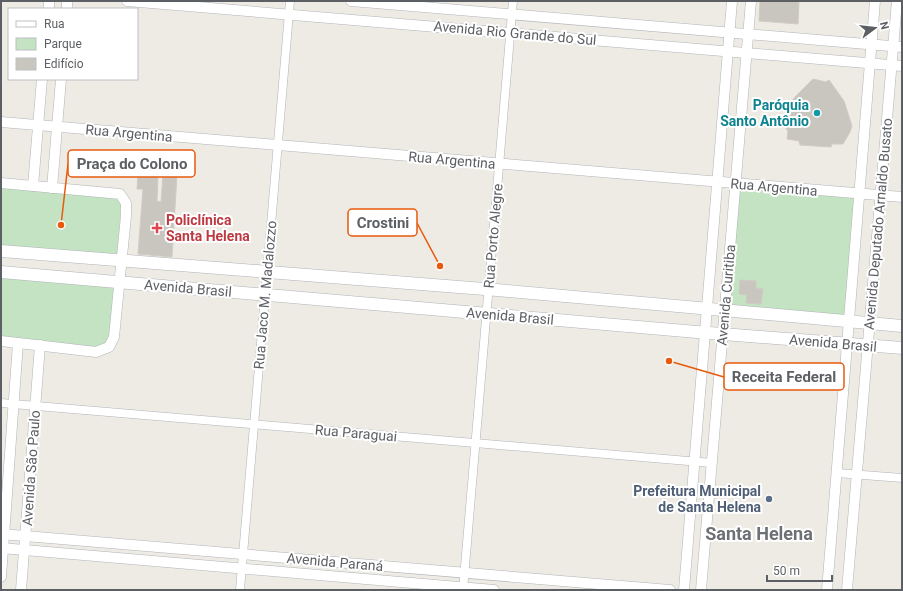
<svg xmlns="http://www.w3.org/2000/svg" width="903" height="591" viewBox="0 0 903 591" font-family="Roboto,sans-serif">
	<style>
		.green { fill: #c3e3c2 }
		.building { fill: #c9c6c0; stroke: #d1ccc3 }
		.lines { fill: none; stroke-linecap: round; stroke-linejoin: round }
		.minor-casing { stroke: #b1b4b8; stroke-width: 9 }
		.tertiary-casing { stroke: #b1b4b8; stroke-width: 11 }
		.secondary-casing { stroke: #b0b3b8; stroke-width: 13 }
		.minor { stroke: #fff; stroke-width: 8 }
		.tertiary { stroke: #fff; stroke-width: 10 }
		.secondary { stroke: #fff; stroke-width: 12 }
		.culture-dot { fill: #0f9aa8; stroke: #fff; stroke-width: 1.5 }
		.health-dot { fill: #e0444e; stroke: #fff; stroke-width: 1.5 }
		.service-dot { fill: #5c6f8a; stroke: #fff; stroke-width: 1.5 }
		.labels { text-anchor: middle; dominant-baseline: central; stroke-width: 4; stroke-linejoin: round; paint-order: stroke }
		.street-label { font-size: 14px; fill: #5c5f63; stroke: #fff }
		.culture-label { font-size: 14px; font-weight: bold; fill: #0d838f; stroke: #fff; text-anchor: end }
		.health-label { font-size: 14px; font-weight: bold; fill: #be3a42; stroke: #fff; text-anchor: start }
		.service-label { font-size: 14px; font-weight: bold; fill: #4e5e75; stroke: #fff; text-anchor: end }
		.district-label { font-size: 18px; font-weight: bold; fill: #6d7175; stroke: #fff }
		.leader { fill: none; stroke: #e8590c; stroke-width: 1.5 }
		.callout-dot { fill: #e8590c; stroke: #fff; stroke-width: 1.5 }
		.callout { fill: #fff; stroke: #e8590c; stroke-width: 1.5 }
		.callout-label { font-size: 15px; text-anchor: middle; font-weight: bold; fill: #5c5f63 }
	</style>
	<rect width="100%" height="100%" fill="#edebe4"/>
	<g class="green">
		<polygon points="1,186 117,197 121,202 118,258 1,247"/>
		<polygon points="738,186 856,196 845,318 727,309"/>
		<polygon points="1,275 115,285 110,336 106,345 96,349 1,338"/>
	</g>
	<g class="building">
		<polygon points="760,1 799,1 798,24 759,21"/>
		<polygon points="813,79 826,82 829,80 844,101 852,126 850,132 843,144 832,144 831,147 800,145 799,141 787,139 788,131 785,127 780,125 794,98"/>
		<polygon points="163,174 177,175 172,257 138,254 143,189 137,189 138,175 158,176 157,201 161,202"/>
		<polygon points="740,280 756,281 756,288 763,289 761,304 746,303 747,295 739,294"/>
	</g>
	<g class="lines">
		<defs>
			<g id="minor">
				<polyline points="1,403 712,463"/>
				<polyline points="837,473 902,478"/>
				<polyline points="240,590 290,1"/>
				<polyline points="463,590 513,1"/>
			</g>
			<g id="tertiary">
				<polyline points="127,1 902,66"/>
				<polyline points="351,1 902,47"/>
				<polyline points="49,9 49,1"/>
				<polyline points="67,9 67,1"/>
				<polyline points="1,122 902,197"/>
				<polyline points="1,183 120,194 126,203 126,216 114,337 109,347 96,352 1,341"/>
				<polyline points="33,186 42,79"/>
				<polyline points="52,188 61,79"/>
				<polyline points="1,534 670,590"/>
				<polyline points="1,548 494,590"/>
				<polyline points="1,577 18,343"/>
				<polyline points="21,590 40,345"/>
				<polyline points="684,590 732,1"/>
				<polyline points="701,590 751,1"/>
				<polyline points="827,590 875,1"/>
				<polyline points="847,590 897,1"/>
			</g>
			<g id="secondary">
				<polyline points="1,251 497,290 902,326"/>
				<polyline points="1,272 697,332 902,348"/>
			</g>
		</defs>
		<use href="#minor" class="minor-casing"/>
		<use href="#tertiary" class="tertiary-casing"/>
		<use href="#secondary" class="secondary-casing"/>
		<use href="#minor" class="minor"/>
		<use href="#tertiary" class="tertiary"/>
		<use href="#secondary" class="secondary"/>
	</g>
	<circle class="culture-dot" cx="817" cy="113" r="4"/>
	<path class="health-dot" d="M155 222h4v4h4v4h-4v4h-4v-4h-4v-4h4z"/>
	<circle class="service-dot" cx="769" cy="499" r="4"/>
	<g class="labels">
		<g class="street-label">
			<text transform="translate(515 33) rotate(5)">Avenida Rio Grande do Sul</text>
			<text transform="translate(129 133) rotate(5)">Rua Argentina</text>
			<text transform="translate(452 160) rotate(5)">Rua Argentina</text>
			<text transform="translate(774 187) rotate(5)">Rua Argentina</text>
			<text transform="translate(878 224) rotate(-85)">Avenida Deputado Arnaldo Busato</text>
			<text transform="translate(493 236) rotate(-85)">Rua Porto Alegre</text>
			<text transform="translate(188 288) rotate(5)">Avenida Brasil</text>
			<text transform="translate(265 295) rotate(-85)">Rua Jaco M. Madalozzo</text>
			<text transform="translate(726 295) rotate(-85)">Avenida Curitiba</text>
			<text transform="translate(510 316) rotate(5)">Avenida Brasil</text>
			<text transform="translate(833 343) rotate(5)">Avenida Brasil</text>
			<text transform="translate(356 433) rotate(5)">Rua Paraguai</text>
			<text transform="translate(31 468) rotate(-86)">Avenida São Paulo</text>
			<text transform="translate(335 562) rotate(5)">Avenida Paraná</text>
		</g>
		<g class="culture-label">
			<text x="809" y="105">Paróquia<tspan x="809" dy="16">Santo Antônio</tspan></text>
		</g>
		<g class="health-label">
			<text x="166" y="220">Policlínica<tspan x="166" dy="16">Santa Helena</tspan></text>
		</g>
		<g class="service-label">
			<text x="761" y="491">Prefeitura Municipal<tspan x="761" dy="16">de Santa Helena</tspan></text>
		</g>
		<g class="district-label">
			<text x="759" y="533">Santa Helena</text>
		</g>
	</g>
	<path class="leader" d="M61 225L68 164M440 266L417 223M669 361L724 377"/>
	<g class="callout-dot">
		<circle cx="61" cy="225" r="4"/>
		<circle cx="440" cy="266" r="4"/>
		<circle cx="669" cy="361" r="4"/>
	</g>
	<g class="callout">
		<rect x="68" y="150" width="127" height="27" rx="4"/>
		<rect x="348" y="209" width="69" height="27" rx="4"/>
		<rect x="724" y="363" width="120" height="27" rx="4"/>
	</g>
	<g class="callout-label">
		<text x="132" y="169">Praça do Colono</text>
		<text x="383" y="228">Crostini</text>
		<text x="784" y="382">Receita Federal</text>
	</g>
	<rect width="903" height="591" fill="none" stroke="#5c5f63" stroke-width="4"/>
	<rect x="8" y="8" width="130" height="72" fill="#ffffff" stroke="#bebfc1"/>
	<rect x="16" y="21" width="20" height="6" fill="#ffffff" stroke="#bebfc1"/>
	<text x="44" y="28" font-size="12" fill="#5c5f63">Rua</text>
	<rect x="16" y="38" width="20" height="12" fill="#c3e3c2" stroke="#bebfc1"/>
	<text x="44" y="48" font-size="12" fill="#5c5f63">Parque</text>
	<rect x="16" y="58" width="20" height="12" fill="#c9c6c0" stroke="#bebfc1"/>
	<text x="44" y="68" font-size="12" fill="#5c5f63">Edifício</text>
	<g transform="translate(875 28) rotate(75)" stroke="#ffffff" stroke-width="3" paint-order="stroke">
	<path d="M0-3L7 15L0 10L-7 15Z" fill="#5c5f63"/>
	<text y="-6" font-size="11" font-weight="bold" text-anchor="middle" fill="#5c5f63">N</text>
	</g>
	<path d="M767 575v6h65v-6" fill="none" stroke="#5c5f63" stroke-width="2"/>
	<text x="773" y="575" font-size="12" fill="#5c5f63" stroke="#ffffff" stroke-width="3" paint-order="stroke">50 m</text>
</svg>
